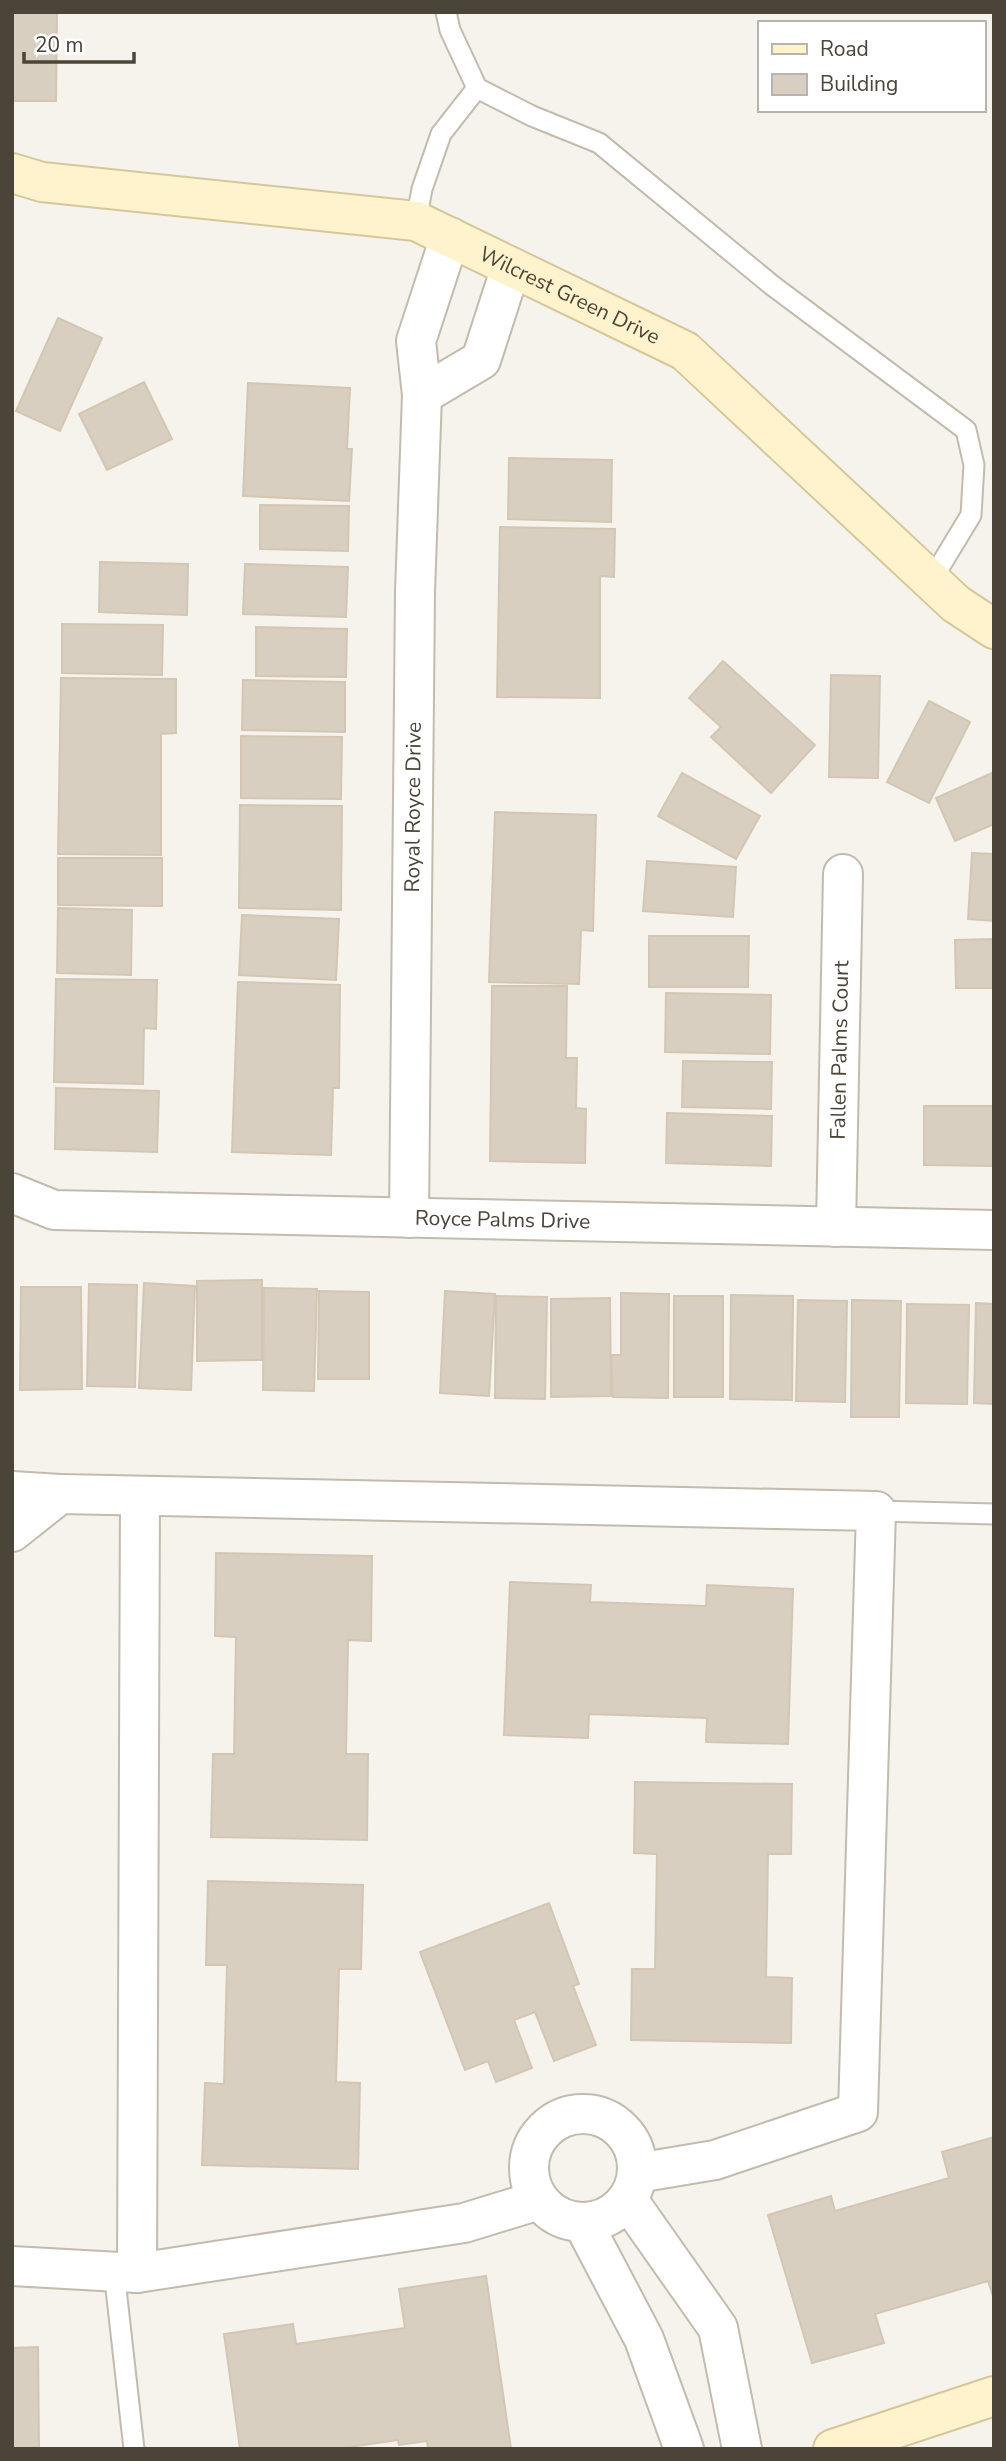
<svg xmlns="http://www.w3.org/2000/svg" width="1006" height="2461" viewBox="0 0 1006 2461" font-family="'Nunito Sans',sans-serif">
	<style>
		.building { fill: #d8cfc1; stroke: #d3c7b4; stroke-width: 2 }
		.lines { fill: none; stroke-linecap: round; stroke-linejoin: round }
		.lane-casing { stroke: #c2bbae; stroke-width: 23 }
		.street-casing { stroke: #c2bbae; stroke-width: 42 }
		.secondary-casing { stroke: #d6c79b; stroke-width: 42 }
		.lane { stroke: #fff; stroke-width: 19 }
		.street { stroke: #fff; stroke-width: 38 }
		.secondary { stroke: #fff3cd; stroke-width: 38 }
		.labels { text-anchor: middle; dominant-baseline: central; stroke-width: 5; stroke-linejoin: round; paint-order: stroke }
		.street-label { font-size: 21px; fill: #4b4439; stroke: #fff }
	</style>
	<rect width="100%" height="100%" fill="#f6f3ec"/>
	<g class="building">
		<polygon points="12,12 57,12 56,101 12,101"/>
		<polygon points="58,318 102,338 60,431 16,411"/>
		<polygon points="144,382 172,439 107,470 79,414"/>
		<polygon points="248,383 350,388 347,449 352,449 349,501 243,496"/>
		<polygon points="509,458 612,460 611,522 508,519"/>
		<polygon points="260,505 349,506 348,551 260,549"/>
		<polygon points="500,527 615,529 614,577 600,576 600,698 497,697"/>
		<polygon points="100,562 188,564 187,615 99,612"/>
		<polygon points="245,564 348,567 346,617 243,614"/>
		<polygon points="62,624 163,625 162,675 62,673"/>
		<polygon points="256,627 347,629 346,677 256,676"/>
		<polygon points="723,661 815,745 771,793 711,737 721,727 689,698"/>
		<polygon points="831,675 880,676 878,778 829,777"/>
		<polygon points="61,678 176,679 176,733 161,734 161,855 58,854"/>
		<polygon points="243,680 345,682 345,732 242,730"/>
		<polygon points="929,701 970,722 929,803 887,782"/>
		<polygon points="241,736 342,737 341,799 241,798"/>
		<polygon points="994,772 994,824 955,841 936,798"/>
		<polygon points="682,773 760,816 736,859 658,816"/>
		<polygon points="240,805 342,806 341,910 239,908"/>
		<polygon points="495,812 596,815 593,931 581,930 579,984 489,982"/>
		<polygon points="972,853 994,854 994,921 968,919"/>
		<polygon points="58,858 162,858 162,906 58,905"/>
		<polygon points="647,861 736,867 733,917 643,911"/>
		<polygon points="58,908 132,910 131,975 57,973"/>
		<polygon points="242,915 339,919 336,980 239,975"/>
		<polygon points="649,936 749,936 748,987 649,987"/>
		<polygon points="994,939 994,988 956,988 955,940"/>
		<polygon points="56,979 157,980 156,1029 144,1028 143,1084 54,1082"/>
		<polygon points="238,982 340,985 339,1088 333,1088 331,1155 232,1152"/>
		<polygon points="492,986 567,986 566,1058 577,1058 576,1108 586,1109 585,1163 490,1161"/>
		<polygon points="666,993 771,995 770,1054 665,1052"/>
		<polygon points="683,1061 772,1062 771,1109 682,1107"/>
		<polygon points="56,1088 159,1091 157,1152 55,1149"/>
		<polygon points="924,1106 994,1106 994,1166 924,1165"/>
		<polygon points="667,1113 772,1116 771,1166 666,1163"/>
		<polygon points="262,1280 262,1360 197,1361 197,1281"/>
		<polygon points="144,1283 195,1286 191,1390 139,1388"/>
		<polygon points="89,1284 137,1285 135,1387 87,1386"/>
		<polygon points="21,1287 81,1287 82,1389 20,1390"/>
		<polygon points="264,1288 317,1289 314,1391 263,1390"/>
		<polygon points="319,1291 369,1292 369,1379 318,1379"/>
		<polygon points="445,1291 495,1294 489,1396 440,1393"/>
		<polygon points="621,1293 669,1294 668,1398 613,1397 611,1355 621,1355"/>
		<polygon points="731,1295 793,1296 792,1400 730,1399"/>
		<polygon points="496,1296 547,1297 545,1399 495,1398"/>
		<rect x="674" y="1296" width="49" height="101"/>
		<polygon points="610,1298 611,1396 551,1397 551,1299"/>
		<polygon points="798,1300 847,1301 845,1402 796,1401"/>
		<polygon points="852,1300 901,1301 899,1417 851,1417"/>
		<polygon points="976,1303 994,1304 994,1404 974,1403"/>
		<polygon points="907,1304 969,1305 967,1404 906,1403"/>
		<polygon points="216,1553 372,1556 371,1641 348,1640 346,1754 368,1754 367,1840 211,1837 213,1754 234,1754 236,1637 215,1636"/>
		<polygon points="510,1582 591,1585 590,1602 706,1606 707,1585 793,1589 788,1744 706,1742 707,1718 589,1714 588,1738 504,1735"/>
		<polygon points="635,1782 792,1784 791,1854 768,1854 766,1977 792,1978 791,2043 631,2040 632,1969 655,1969 657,1854 634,1853"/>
		<polygon points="208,1881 363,1885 361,1969 339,1969 336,2082 360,2083 358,2169 202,2165 205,2083 224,2084 227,1965 206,1965"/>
		<polygon points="549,1903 579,1984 573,1986 596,2045 554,2061 535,2012 514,2020 532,2068 496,2082 488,2061 465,2070 420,1952"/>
		<polygon points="994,2137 994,2299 988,2281 875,2314 884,2343 812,2363 768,2215 831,2196 835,2211 949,2178 942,2152"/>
		<polygon points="486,2276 511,2449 428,2449 427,2441 399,2445 398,2440 336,2449 240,2449 224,2334 293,2324 296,2344 405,2328 399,2289"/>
		<polygon points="38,2347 39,2446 38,2449 12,2449 12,2348"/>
	</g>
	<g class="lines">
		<defs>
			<g id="lane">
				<polyline points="446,12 450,30 477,88 532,116 599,143 773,286 966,430 974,465 971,515 931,581"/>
				<polyline points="416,221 422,189 441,134 477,88"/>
				<polyline points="876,1511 994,1514"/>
				<polyline points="114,2271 134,2449"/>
			</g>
			<g id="street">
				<polyline points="422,395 481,360 511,267"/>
				<path id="s1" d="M12,1193L54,1210L994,1230"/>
				<path id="s2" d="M409,1218L415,592L422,395L416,341L450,237"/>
				<path id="s3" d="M836,1227L843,874"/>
				<polyline points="12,1491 60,1494"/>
				<polyline points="12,1532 60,1494 876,1511 858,2112 715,2160 637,2173"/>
				<circle cx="583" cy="2168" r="54"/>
				<polyline points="628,2200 718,2328 742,2449"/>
				<polyline points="583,2223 644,2339 684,2449"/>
				<polyline points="12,2266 137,2273 464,2223 539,2200"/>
				<polyline points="137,2273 140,1496"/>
			</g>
			<g id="secondary">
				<path id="s4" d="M12,173L42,182L416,221L685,351L956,604L994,629"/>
				<polyline points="833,2449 994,2396"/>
			</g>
		</defs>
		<use href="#lane" class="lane-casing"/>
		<use href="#street" class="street-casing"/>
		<use href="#secondary" class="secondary-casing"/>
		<use href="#lane" class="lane"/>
		<use href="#street" class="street"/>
		<use href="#secondary" class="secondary"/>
	</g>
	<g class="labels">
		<g class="street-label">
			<text stroke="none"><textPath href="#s4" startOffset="578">Wilcrest Green Drive</textPath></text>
			<text stroke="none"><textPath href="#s2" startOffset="411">Royal Royce Drive</textPath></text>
			<text stroke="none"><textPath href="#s3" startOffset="177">Fallen Palms Court</textPath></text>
			<text stroke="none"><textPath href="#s1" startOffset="494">Royce Palms Drive</textPath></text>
		</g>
	</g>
	<rect width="1006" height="2461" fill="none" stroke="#4b4439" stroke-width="28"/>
	<rect x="758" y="21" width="228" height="91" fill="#ffffff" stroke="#b7b4b0" stroke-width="2"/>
	<rect x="772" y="44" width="35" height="10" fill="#fff3cd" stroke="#b7b4b0" stroke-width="2"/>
	<text x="820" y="56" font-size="21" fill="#4b4439">Road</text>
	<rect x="772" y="74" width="35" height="21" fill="#d8cfc1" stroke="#b7b4b0" stroke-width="2"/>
	<text x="820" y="91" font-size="21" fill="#4b4439">Building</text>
	<path d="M24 52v10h110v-10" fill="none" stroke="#4b4439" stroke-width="3.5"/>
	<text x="35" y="52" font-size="21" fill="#4b4439" stroke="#ffffff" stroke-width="5" paint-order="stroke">20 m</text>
</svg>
